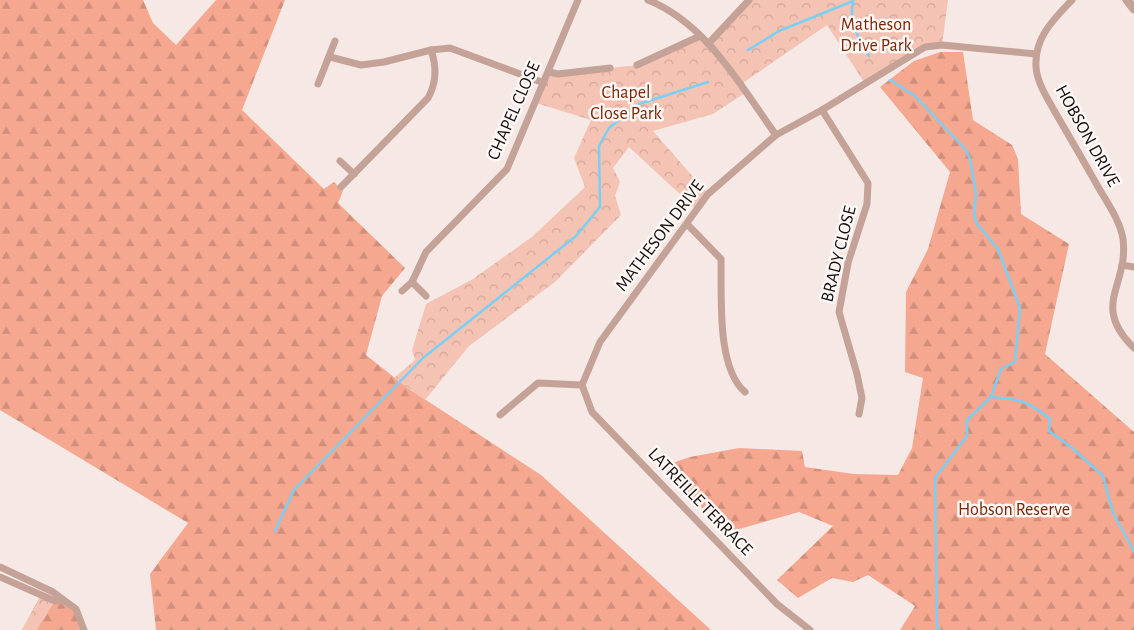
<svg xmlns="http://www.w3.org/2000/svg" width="1134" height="630" viewBox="0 0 1134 630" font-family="'Alegreya Sans',sans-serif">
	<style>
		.forest { fill: url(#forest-firs) }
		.park { fill: url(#park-crowns) }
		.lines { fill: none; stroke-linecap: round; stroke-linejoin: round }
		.stream { stroke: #79d0f4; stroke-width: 2.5 }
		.minor { stroke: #c4a297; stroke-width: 7 }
		.tertiary { stroke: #c4a297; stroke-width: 9 }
		.labels { text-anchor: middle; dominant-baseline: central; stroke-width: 5; stroke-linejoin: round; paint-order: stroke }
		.park-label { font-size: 18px; fill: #7c2404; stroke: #fdf8f6 }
		.street-label { font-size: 18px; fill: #120e0d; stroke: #fdf8f6 }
	</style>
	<defs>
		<pattern id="forest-firs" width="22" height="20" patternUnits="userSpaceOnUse" patternTransform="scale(1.25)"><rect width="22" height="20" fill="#f5a790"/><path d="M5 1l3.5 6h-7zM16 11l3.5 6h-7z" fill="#d18f7b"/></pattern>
		<pattern id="park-crowns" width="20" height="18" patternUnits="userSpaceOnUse" patternTransform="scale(1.25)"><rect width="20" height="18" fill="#f5c3b4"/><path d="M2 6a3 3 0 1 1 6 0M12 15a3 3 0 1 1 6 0" fill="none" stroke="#d1a69a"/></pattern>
	</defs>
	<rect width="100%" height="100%" fill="#f6e9e5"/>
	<g class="forest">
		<polygon points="0,0 143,0 153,23 176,45 216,0 285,0 242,110 324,189 334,182 343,191 338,203 405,268 382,296 366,355 409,389 541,475 711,630 156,630 150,574 188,523 0,410"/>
		<polygon points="940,52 963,52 973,120 1012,145 1018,159 1021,214 1069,244 1045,354 1134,432 1134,630 900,630 915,606 868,575 853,582 832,578 798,598 777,580 833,526 799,512 725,533 664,466 690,457 739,448 802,451 805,467 854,474 898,475 912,448 923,378 905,372 906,292 928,249 950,172 880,87 914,61"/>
		<path d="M41,595C69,602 73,603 84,630H22Z"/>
	</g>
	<g class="park">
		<polygon points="749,0 948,0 942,45 925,47 864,82 827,25 740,85 745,93 713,114 653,131 708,194 697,210 629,147 613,168 620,182 615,196 621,215 555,282 469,346 425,400 394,378 415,360 412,350 426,304 473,279 533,236 585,187 574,158 591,120 536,103 549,72 558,74 637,65 700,36 708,43"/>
		<polygon points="41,595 55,601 37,630 22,630"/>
	</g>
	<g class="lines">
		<g class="stream">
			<path d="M853,2C848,23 859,38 869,56"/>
			<polyline points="748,50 779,31 853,1"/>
			<polyline points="890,80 915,96 966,150 970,159 976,194 974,215 977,224 998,249 1020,308 1015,362 1001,369 991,397 967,420 967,436 935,478 937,627 940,630"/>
			<path d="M992,397C1020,399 1028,401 1050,419L1049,431L1071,447L1103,476L1113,513L1134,551"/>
			<polyline points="275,531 294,490 423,358 576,236 600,207 599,146 609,128 639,104 708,82"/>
		</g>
		<g class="minor">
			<path d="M648,0C707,24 740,85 776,135"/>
			<path d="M1072,0C1053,20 1034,38 1036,67C1037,83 1048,99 1055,112C1069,136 1083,160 1097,185C1106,201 1120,220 1123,239C1129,286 1090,305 1134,348"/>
			<polyline points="708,44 749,0"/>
			<polyline points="330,57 361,65 384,62 431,50 450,48 544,83"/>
			<polyline points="637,65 700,36"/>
			<polyline points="549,72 558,74 610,68"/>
			<polyline points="318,84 335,41"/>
			<polyline points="822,110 868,183 867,204 848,263 839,312 857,374 862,398 859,414"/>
			<polyline points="340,161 354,174"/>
			<path d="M341,187L428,98C437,82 437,67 431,50"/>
			<path d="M687,224L721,259C722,295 716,367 745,392"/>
			<polyline points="1122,265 1134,267"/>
			<polyline points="412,282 426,296"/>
			<polyline points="402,291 412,282 426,252 507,169 578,0"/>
			<polyline points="582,385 600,342 708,194 776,135 822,110 925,47 942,45 1036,54"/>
			<polyline points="582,385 592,412 777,604 810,630"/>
			<polyline points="500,415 538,383 582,385"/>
			<polyline points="0,567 53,592 76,609 84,630"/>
			<polyline points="0,577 55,601 64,601"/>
		</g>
		<polyline class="tertiary" points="1127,0 1134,9"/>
	</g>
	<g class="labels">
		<g class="park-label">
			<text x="876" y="25">Matheson<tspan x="876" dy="21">Drive Park</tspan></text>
			<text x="626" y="93">Chapel<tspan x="626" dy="21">Close Park</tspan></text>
			<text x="1014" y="510">Hobson Reserve</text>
		</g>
		<g class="street-label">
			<text transform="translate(514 111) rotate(-66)">CHAPEL CLOSE</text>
			<text transform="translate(1087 136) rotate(61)">HOBSON DRIVE</text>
			<text transform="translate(660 236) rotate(-53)">MATHESON DRIVE</text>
			<text transform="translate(839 254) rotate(-76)">BRADY CLOSE</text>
			<text transform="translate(700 502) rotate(46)">LATREILLE TERRACE</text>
		</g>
	</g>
</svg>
